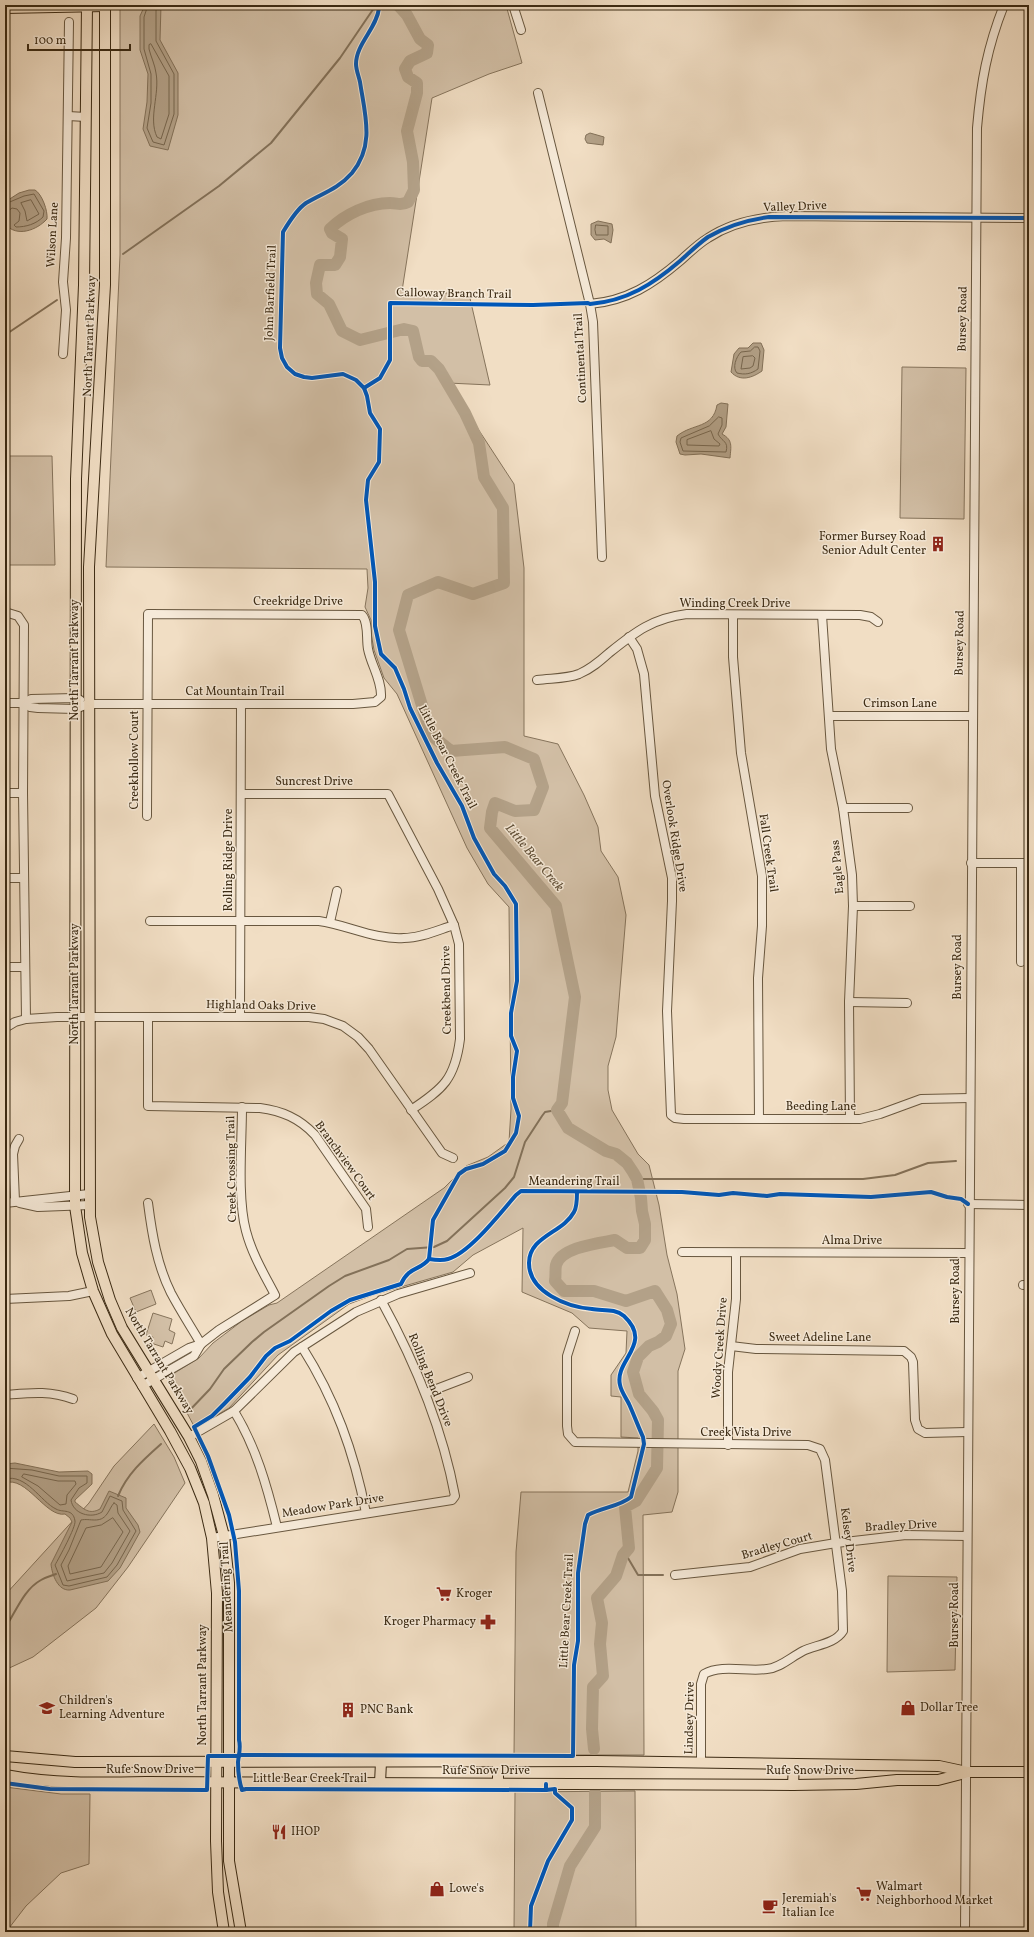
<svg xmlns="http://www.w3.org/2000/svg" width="1034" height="1937" viewBox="0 0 1034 1937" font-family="Vollkorn,serif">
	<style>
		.green { fill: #d2bfa6; stroke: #86745c }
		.water { fill: #b3a188; stroke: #837159 }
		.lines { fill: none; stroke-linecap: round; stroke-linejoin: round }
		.shore { stroke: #77664e; stroke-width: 1 }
		.stream { stroke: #837159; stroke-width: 2 }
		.river { stroke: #b3a188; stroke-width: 12 }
		.minor-casing { stroke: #68573f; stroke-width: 10 }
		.major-casing { stroke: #3b2a13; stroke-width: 12 }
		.minor { stroke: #f6ead9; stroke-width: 8 }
		.major { stroke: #f1dec4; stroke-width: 10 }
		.cycleway-casing { stroke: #f6ead9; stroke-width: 6 }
		.cycleway { stroke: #0057b8; stroke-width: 4 }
		.labels { text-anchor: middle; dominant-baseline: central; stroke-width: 3; stroke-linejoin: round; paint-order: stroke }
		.street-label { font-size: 12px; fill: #3b2a13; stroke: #f6ead9 }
		.poi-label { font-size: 12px; fill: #3b2a13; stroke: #f6ead9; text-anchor: start }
		.water-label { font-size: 13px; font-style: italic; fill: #5f4e36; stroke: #f6ead9 }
	</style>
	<rect width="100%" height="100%" fill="#f1dec4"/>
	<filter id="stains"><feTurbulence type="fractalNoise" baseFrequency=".005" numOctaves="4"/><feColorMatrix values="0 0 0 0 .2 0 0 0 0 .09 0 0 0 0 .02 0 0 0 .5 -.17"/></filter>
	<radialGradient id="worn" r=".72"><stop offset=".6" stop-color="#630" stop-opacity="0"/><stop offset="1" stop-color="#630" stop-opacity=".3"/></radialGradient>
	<g class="green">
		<polygon points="120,5 506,5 522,63 489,74 432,98 402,291 469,294 490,385 448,383 514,484 524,568 524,736 558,744 584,795 598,827 601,851 618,877 626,915 616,1037 608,1066 608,1090 612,1110 638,1154 649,1165 659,1205 667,1255 677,1294 685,1349 678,1371 678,1492 672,1512 643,1515 644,1755 514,1755 516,1552 521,1492 628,1492 638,1451 638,1438 621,1437 621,1397 611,1396 611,1375 626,1353 627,1331 589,1328 572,1313 522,1292 523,1228 473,1255 453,1272 373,1295 349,1304 278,1355 229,1408 195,1428 168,1377 199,1358 213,1343 242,1321 269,1305 277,1303 444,1188 466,1166 488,1157 509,1142 511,1109 509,907 488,884 467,848 397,694 384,678 374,650 371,633 371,620 365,607 368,588 367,569 106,567 120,255"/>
		<polygon points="902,367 966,368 964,519 900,518"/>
		<polygon points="5,456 52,456 55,565 5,565"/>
		<polygon points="151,1290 156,1304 136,1312 130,1298"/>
		<polygon points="153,1313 172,1319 169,1330 175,1333 172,1344 165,1341 163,1347 151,1343 153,1337 146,1335"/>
		<polygon points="154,1424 174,1457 185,1483 128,1567 96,1608 33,1657 5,1670 5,1595 89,1503 114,1466"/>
		<polygon points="888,1576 957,1577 955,1670 887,1672"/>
		<polygon points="5,1787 61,1794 90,1794 89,1864 61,1873 26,1906 6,1932 5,1932"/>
		<polygon points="635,1791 636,1932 514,1932 515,1792"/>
	</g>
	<g class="water">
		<polygon points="145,5 161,5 160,40 178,73 178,115 168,150 150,146 143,129 147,102 148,74 140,50 140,16"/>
		<polygon points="590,133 604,137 603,145 587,143 585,139 586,135"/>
		<path d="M29,190H35C42,194 48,211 47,219C37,230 17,238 5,224V202L19,193Z"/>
		<polygon points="598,221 612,224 613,230 611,243 604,239 595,240 591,235 591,224"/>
		<path d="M753,343H761L764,350L762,371C752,378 740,382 731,372L734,354L739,348H748Z"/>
		<path d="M721,403L728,404L726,427L722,434C733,440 731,446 730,458L701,454L685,455L680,454L676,442L677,436C693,423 713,429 717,405Z"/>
		<path d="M15,1463L59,1472L88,1471L92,1474V1484L75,1500V1502C84,1509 89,1515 100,1509L109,1491L126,1498V1508L138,1525L140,1532L120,1568L108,1581L70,1590C58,1591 52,1575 51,1564L72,1522L70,1518L65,1514C46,1518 26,1475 5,1483V1464Z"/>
	</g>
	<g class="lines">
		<g class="shore">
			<polyline points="148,5 144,17 144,49 151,74 151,103 147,128 153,142 164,145 174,114 174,74 156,41 156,5"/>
			<path d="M151,44L169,76V114L161,139L157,137C148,118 160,94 156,73C155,65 151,57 149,49V45Z"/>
			<polygon points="31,200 39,214 27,221 25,211 21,203"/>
			<path d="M5,204L24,196L34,194L44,211L43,217C36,224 26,227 16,227L14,225L19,221L20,213L17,209L12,208L7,212L5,222"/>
			<polygon points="596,225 608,226 608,235 596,235 595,230"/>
			<path d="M755,347H758L760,351L758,369C751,374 745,375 737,373C732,368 736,357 741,352L750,351Z"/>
			<polygon points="753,356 755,358 753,366 750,368 741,369 743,357"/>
			<path d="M719,417L722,418V425L718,434C722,442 729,441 726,452L683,451L680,442L681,438L709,426Z"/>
			<polygon points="711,431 714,439 720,444 719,446 687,445 687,440"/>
			<path d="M5,1468L32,1470L59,1476H87V1483L79,1488L71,1500C73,1514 91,1519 102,1512L110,1496L122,1501L123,1510L136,1531L117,1565L107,1577L69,1586L63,1585L55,1565C59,1558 76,1527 75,1521C73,1508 63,1513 56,1509C41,1502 26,1473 5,1479"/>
			<polygon points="24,1474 58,1481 75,1481 76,1484 67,1495 66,1504 60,1505 38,1486 22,1477"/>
			<path d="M114,1503L117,1505L118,1513L130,1531L112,1563L104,1573L67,1581L61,1565L69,1550L81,1520C90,1518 100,1524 107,1514C110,1510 111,1506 114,1503Z"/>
			<polygon points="113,1518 123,1532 101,1567 70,1574 68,1566 86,1528 101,1525"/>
		</g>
		<g class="stream">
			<polyline points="123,254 219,186 271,143 340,58 376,5"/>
			<polyline points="5,335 57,300"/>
			<polyline points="637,1179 863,1179 895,1175 928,1163 956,1161"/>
			<polyline points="188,1412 210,1389 224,1369 252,1342 264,1332 329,1286 345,1276 389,1260 407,1249 434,1247 447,1241 505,1188 514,1177 525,1142 542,1116 545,1112 557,1110"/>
			<path d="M118,1496C127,1474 143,1460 161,1444"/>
			<polyline points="625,1553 638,1575 663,1575"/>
			<path d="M5,1628C16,1612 23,1590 41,1580C46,1577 51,1576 56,1574"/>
		</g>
		<g class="river">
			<path d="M398,5L407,15L420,39L428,45L427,53L410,61L405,69L408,77L417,83V93L407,131L413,162L414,190L408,202C401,206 398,203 390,203C369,203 345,214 330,229L332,233L342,239L340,257L335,265H320L316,283L317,294L329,304L342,331L360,340L404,329L413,331L419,357L422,361H431L439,369L465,413L479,443L484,477L503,508L504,583L473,594L438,582L408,595L399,630L431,735L451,751L505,747L534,759L543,787L534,810L515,811L495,803L492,812L490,828L556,906L575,997L562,1103L557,1110L568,1128L606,1151L616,1154L627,1163L633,1172L637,1179L641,1198L642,1211L645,1224V1240L640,1248H627L615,1240C600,1243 561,1247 556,1265C555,1270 556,1276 555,1281L564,1291H594L626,1301L655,1291L667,1310L671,1324L666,1336L658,1342L649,1346L638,1357L633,1372L639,1394L653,1411L658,1420L657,1468L636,1501L625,1507L629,1548L623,1555L616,1576L597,1598L602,1623L600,1644L603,1676L593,1687L592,1729L594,1749"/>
			<polyline points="553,1932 553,1924 570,1866 595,1827 595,1793"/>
		</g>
		<defs>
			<g id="minor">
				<polyline points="513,5 521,30"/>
				<polyline points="538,93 590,304 593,322 602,557"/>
				<polyline points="68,116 86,117"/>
				<path d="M590,304C627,301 653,284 680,261C689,253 698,244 708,238C732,222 759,217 787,216L1029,218"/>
				<polyline points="63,354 66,310 63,282 66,238 69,22"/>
				<polyline points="5,612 18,616 24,625 23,793 26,1019"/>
				<polyline points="733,615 733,657 741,753 762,876 762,926 758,978 759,1119"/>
				<polyline points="822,615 831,749 843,808 852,875 853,906 849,1002 850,1119"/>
				<polyline points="629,637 637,649 644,674 655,796 672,878 672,901 667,1011 671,1115 675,1118 684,1119 860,1119 880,1114 921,1099 970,1098"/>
				<path d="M537,680C551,678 566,679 579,674C591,669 600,661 609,653C635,632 653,618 687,614L860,615L871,617L878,622"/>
				<polyline points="5,703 24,703 31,699 75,698 80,700"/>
				<path d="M24,703L30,707L38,708L75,709L88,704H353L375,702L381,697C382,680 371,665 368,649C366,639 369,623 362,615L148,614L147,816"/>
				<polyline points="829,716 972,716"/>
				<polyline points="5,793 23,793"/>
				<path d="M241,794H388L438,889L454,925L459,944L460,1039C455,1079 443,1089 411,1110"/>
				<polyline points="843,808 908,808"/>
				<polyline points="971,863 1029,863"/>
				<polyline points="5,878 24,878"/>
				<polyline points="853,906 910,906"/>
				<path d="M150,921H319C348,925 375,940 404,938C421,938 438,930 454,925"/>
				<polyline points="330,922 337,891"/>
				<polyline points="1021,962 1021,863"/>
				<polyline points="5,967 25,967"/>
				<polyline points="849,1002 907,1003"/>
				<polyline points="240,1016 241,704"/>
				<path d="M148,1017V1106L260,1108C282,1111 299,1118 315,1135L366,1209L368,1227"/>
				<polyline points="5,1028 15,1022 26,1019 57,1017 309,1017 324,1019 343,1026 358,1037 369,1049 442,1153 453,1158"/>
				<polyline points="15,1201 13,1154 15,1146 19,1139"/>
				<polyline points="5,1203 89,1194"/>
				<polyline points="20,1203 38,1207 90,1205"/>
				<path d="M148,1203C152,1234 157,1265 171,1293C180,1310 191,1327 201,1344"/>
				<polyline points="968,1204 1029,1205"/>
				<polyline points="682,1252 968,1253"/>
				<polyline points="1023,1285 1029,1285"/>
				<polyline points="5,1299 69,1296 93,1291"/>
				<path d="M575,1331L567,1356V1426L568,1434L575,1442L808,1445L820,1449L825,1460L842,1591L843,1631C835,1644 815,1645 803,1651C791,1657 780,1668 767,1669C747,1672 722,1664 704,1674L701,1684V1763"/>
				<polyline points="731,1346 756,1349 904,1351 911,1357 913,1362 915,1420 918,1429 925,1433 967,1432"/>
				<path d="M302,1347C335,1399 354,1452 366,1513"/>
				<path d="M137,1378L189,1348L201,1344L219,1330L275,1295C264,1274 252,1254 246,1231C237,1197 242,1143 242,1107"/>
				<polyline points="142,1386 194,1356 201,1344"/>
				<polyline points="426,1393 468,1377"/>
				<path d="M5,1395C29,1393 49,1390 73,1399"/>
				<path d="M234,1411C256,1447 267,1486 277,1527"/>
				<polyline points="189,1437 234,1411 294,1352 356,1312 398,1294 470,1273"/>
				<polyline points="728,1445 728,1372 736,1299 736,1253"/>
				<path d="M212,1538L452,1500L455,1496C442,1426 415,1362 381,1300"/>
				<polyline points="675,1575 750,1567 800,1549 836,1543 906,1535 967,1536"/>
				<path d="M965,1932L977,128C981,82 987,48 1004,5"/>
			</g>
			<g id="major">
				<polyline points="87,5 84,285 76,479 75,1206 82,1253 93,1291 112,1334 170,1431 190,1468 204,1503 212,1538 217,1593 216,1841 218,1892 224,1932"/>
				<polyline points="105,5 105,285 89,567 90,1217 98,1262 110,1300 122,1328 189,1437 201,1461 213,1495 224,1536 229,1583 229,1861 241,1932"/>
				<polyline points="5,8 105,6"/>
				<polyline points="5,1756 75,1762 596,1761 939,1766 967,1772 1029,1772"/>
				<polyline points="498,1762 498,1784"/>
				<path d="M5,1775C52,1784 99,1783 146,1782L793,1785L856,1784L897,1780H938L965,1773"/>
				<polyline points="380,1783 381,1762"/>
				<polyline points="793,1785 794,1764"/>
			</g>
		</defs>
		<use href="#minor" class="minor-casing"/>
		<use href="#major" class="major-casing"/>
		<use href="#minor" class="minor"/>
		<use href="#major" class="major"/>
		<defs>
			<g id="cycleway">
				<path d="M376,5L379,8C377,28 356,44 356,64C356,70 359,77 360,82C365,115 375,145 352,173C338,189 323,193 306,203C297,209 289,222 283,232L280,348L282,358L287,367L295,374L304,377L312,378L343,374L356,380L364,388L367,396L370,413L380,429L379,462L368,480L366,500L375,582V626L381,654L395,668L404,689L410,708L437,763L462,806L474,838L494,874L505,886L516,904L517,981L511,1013V1036L517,1051L513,1077V1098L519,1116L516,1133L505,1151L483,1164L466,1169L459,1174L433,1220L429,1259"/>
				<path d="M364,388L380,378L390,360V303L533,305L588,303L590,304C627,301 653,284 680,261C689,253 698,244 708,237C727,226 747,220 769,217L1029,218"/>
				<path d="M429,1259C420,1271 409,1266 401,1284L350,1300L331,1311L290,1341L275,1348L266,1356L250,1377L224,1404L212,1416L194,1427L208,1456L229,1515L235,1542L239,1591V1740C241,1748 239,1753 238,1762C238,1771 239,1781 242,1790L246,1789L546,1790"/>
				<path d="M429,1259C435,1260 442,1261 448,1259C470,1253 501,1212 516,1195L521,1191L682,1192L719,1195L733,1193L767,1196L780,1194L871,1197L931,1192L947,1197L961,1199L968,1204"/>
				<path d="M239,1755L573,1756L574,1665L578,1641V1573L585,1524L588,1515C602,1507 619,1507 631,1497L644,1444L643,1437C638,1426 634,1415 629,1404C626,1398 621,1391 620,1385C614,1360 654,1344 624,1316C615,1308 602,1311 592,1309C567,1307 529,1292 529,1263C529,1236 563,1233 574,1212C577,1207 577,1198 577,1192"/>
				<polyline points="5,1783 50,1789 207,1790 208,1756 239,1756"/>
				<polyline points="530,1932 531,1906 548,1861 572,1820 572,1808 555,1793 555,1789 546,1790 546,1784"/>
			</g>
		</defs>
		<use href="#cycleway" class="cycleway-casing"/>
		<use href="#cycleway" class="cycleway"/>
	</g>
	<defs>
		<symbol id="building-bare" viewBox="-9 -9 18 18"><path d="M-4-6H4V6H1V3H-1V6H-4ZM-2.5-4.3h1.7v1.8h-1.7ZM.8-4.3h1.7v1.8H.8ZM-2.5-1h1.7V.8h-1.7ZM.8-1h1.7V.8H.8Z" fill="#8f2418" stroke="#f6ead9" stroke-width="2.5" paint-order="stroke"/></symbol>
		<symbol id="supermarket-bare" viewBox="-9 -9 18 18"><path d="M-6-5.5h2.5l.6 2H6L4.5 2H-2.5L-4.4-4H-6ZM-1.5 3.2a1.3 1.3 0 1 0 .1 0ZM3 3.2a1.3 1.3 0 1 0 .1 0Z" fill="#8f2418" stroke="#f6ead9" stroke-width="2.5" paint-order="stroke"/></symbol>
		<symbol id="pharmacy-bare" viewBox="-9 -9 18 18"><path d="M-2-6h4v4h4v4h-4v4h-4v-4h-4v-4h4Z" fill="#8f2418" stroke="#f6ead9" stroke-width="2.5" paint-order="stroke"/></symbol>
		<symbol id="school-bare" viewBox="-9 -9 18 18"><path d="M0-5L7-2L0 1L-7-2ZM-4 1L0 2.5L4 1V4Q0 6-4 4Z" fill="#8f2418" stroke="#f6ead9" stroke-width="2.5" paint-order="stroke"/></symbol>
		<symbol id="shop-bare" viewBox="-9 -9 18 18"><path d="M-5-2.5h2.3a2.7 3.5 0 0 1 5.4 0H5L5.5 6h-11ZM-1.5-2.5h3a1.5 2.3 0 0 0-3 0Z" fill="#8f2418" stroke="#f6ead9" stroke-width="2.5" paint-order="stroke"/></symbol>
		<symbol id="restaurant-bare" viewBox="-9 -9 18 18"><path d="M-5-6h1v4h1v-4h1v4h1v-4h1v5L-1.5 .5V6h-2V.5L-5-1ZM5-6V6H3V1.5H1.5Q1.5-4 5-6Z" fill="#8f2418" stroke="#f6ead9" stroke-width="2.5" paint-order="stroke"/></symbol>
		<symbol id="cafe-bare" viewBox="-9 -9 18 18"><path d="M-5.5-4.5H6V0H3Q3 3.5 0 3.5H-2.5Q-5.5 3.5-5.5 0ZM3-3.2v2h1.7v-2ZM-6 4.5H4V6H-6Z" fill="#8f2418" stroke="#f6ead9" stroke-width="2.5" paint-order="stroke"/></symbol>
	</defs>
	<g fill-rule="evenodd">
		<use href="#building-bare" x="927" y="533" width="22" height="22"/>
		<use href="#supermarket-bare" x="433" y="1583" width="22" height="22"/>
		<use href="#pharmacy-bare" x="477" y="1611" width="22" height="22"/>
		<use href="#school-bare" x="36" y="1697" width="22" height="22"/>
		<use href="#shop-bare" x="897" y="1697" width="22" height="22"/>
		<use href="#building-bare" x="337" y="1699" width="22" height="22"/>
		<use href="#restaurant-bare" x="268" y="1821" width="22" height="22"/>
		<use href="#shop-bare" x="426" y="1878" width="22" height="22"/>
		<use href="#supermarket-bare" x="853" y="1883" width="22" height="22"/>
		<use href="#cafe-bare" x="759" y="1895" width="22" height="22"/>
	</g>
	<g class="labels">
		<g class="street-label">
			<text transform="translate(795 207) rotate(-2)">Valley Drive</text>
			<text transform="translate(53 235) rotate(-87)">Wilson Lane</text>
			<text transform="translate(271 293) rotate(-88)">John Barfield Trail</text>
			<text transform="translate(454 294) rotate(1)">Calloway Branch Trail</text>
			<text transform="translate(963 319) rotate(-89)">Bursey Road</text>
			<text transform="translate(90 336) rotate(-88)">North Tarrant Parkway</text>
			<text transform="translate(581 358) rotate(-93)">Continental Trail</text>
			<text x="298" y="602">Creekridge Drive</text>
			<text x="735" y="604">Winding Creek Drive</text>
			<text transform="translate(960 643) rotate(-89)">Bursey Road</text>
			<text transform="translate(75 660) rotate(-90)">North Tarrant Parkway</text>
			<text x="235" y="692">Cat Mountain Trail</text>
			<text x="900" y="704">Crimson Lane</text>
			<text transform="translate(447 757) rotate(63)">Little Bear Creek Trail</text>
			<text transform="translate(135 760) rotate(-90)">Creekhollow Court</text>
			<text x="314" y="782">Suncrest Drive</text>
			<text transform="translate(674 836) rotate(81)">Overlook Ridge Drive</text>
			<text transform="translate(768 853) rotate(82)">Fall Creek Trail</text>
			<text transform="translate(229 860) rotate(-90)">Rolling Ridge Drive</text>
			<text transform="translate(838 867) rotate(-95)">Eagle Pass</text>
			<text transform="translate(958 967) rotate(-90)">Bursey Road</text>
			<text transform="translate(75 984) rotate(-90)">North Tarrant Parkway</text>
			<text transform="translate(447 990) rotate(-91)">Creekbend Drive</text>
			<text transform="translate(261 1006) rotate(1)">Highland Oaks Drive</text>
			<text x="821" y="1107">Beeding Lane</text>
			<text transform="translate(345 1161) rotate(54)">Branchview Court</text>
			<text transform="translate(232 1169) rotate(-91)">Creek Crossing Trail</text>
			<text x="574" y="1182">Meandering Trail</text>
			<text x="852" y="1241">Alma Drive</text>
			<text transform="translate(956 1291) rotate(-90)">Bursey Road</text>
			<text x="820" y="1338">Sweet Adeline Lane</text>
			<text transform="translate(720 1348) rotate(-86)">Woody Creek Drive</text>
			<text transform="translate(159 1361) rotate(59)">North Tarrant Parkway</text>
			<text transform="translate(430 1380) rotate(68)">Rolling Bend Drive</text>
			<text x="746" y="1433">Creek Vista Drive</text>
			<text transform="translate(333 1506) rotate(-9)">Meadow Park Drive</text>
			<text transform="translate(901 1526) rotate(-3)">Bradley Drive</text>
			<text transform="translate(848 1540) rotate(83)">Kelsey Drive</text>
			<text transform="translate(777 1546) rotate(-16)">Bradley Court</text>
			<text transform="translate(227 1587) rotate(-93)">Meandering Trail</text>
			<text transform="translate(567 1611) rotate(-87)">Little Bear Creek Trail</text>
			<text transform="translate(955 1615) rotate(-90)">Bursey Road</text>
			<text transform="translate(203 1685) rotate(-90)">North Tarrant Parkway</text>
			<text transform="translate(690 1718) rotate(-89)">Lindsey Drive</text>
			<text x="150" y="1770">Rufe Snow Drive</text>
			<text x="486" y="1771">Rufe Snow Drive</text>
			<text x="810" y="1771">Rufe Snow Drive</text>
			<text x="310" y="1779">Little Bear Creek Trail</text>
		</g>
		<g class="poi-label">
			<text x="926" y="537" text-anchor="end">Former Bursey Road<tspan x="926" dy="14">Senior Adult Center</tspan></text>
			<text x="456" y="1594">Kroger</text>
			<text x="476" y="1622" text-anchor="end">Kroger Pharmacy</text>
			<text x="59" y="1701">Children's<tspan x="59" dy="14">Learning Adventure</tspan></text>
			<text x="920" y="1708">Dollar Tree</text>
			<text x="360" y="1710">PNC Bank</text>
			<text x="291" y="1832">IHOP</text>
			<text x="876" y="1887">Walmart<tspan x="876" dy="14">Neighborhood Market</tspan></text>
			<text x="449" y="1889">Lowe's</text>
			<text x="782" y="1899">Jeremiah's<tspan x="782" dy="14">Italian Ice</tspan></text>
		</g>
		<g class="water-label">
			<text transform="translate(534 858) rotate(50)">Little Bear Creek</text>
		</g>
	</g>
	<rect width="1034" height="1937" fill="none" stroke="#f1dec4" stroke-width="20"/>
	<rect x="6" y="6" width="1022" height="1925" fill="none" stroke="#3b2a13" stroke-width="2"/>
	<rect x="10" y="10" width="1014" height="1917" fill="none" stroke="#3b2a13"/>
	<path d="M28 44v6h102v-6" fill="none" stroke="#3b2a13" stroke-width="2"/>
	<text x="34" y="44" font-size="12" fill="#3b2a13" stroke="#f6ead9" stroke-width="3" paint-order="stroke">100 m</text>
	<rect width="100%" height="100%" filter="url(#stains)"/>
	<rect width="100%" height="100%" fill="url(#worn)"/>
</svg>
